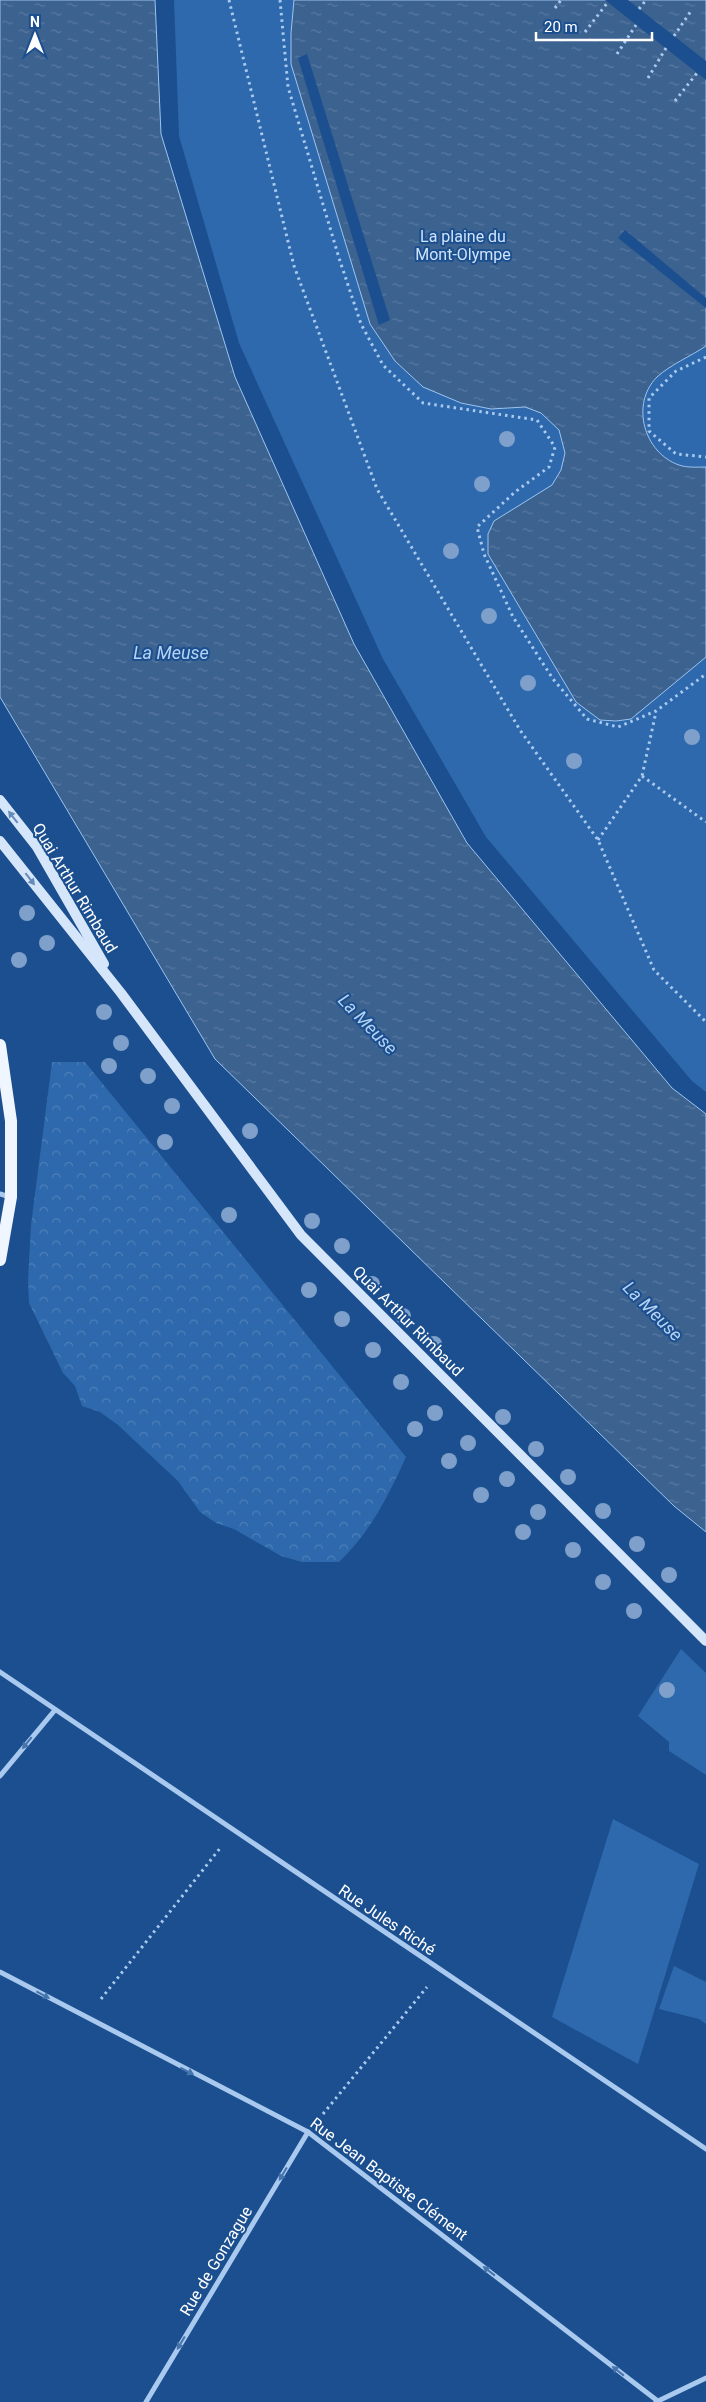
<svg xmlns="http://www.w3.org/2000/svg" width="706" height="2402" viewBox="0 0 706 2402" font-family="Roboto,sans-serif">
	<style>
		.green { fill: #2e69ad }
		.forest { fill: url(#forest-crowns) }
		.water { fill: url(#water-ripples); stroke: #9cc4f0 }
		.pier { fill: #1b4f8f }
		.lines { fill: none; stroke-linecap: round; stroke-linejoin: round }
		.path { stroke: #a9c9ee; stroke-width: 3; stroke-dasharray: 2.5 4; stroke-linecap: butt }
		.street { stroke: #a9c9ee; stroke-width: 5 }
		.secondary { stroke: #d6e6fa; stroke-width: 10 }
		.primary { stroke: #f0f6ff; stroke-width: 12 }
		.tree { fill: #7ea0ca }
		.oneway { fill: #668bba }
		.oneway2 { fill: #4674ac }
		.labels { text-anchor: middle; dominant-baseline: central; stroke-width: 4; stroke-linejoin: round; paint-order: stroke }
		.park-label { font-size: 16px; fill: #cfe3fa; stroke: #1b4f8f }
		.street-label { font-size: 16px; fill: #fff; stroke: #1b4f8f }
		.water-label { font-size: 18px; font-style: italic; fill: #b5d3f5; stroke: #1b4f8f }
	</style>
	<defs>
		<pattern id="forest-crowns" width="20" height="18" patternUnits="userSpaceOnUse" patternTransform="scale(1.25)"><rect width="20" height="18" fill="#2e69ad"/><path d="M2 6a3 3 0 1 1 6 0M12 15a3 3 0 1 1 6 0" fill="none" stroke="#4d80b9"/></pattern>
		<pattern id="water-ripples" width="26" height="14" patternUnits="userSpaceOnUse" patternTransform="scale(1.25)"><rect width="26" height="14" fill="#3c6290"/><path d="M2 4q2-2 4 0t4 0M15 11q2-2 4 0t4 0" fill="none" stroke="#597aa1"/></pattern>
	</defs>
	<rect width="100%" height="100%" fill="#1b4f8f"/>
	<g class="green">
		<polygon points="174,0 706,0 706,1092 692,1081 486,837 383,659 239,343 179,136"/>
		<polygon points="681,1649 706,1673 706,1775 669,1751 669,1742 638,1716"/>
		<polygon points="613,1819 699,1864 638,2064 552,2017"/>
		<polygon points="674,1966 706,1982 706,2024 699,2019 659,2009"/>
	</g>
	<path class="forest" d="M52,1062H85L406,1457C389,1495 369,1534 339,1562H302L281,1556L234,1529L216,1523L200,1512L178,1481L118,1425L100,1412L82,1406L75,1386L63,1373L29,1303L28,1280L31,1225Z"/>
	<g class="water">
		<polygon points="0,0 155,0 161,134 235,377 354,644 467,843 672,1088 706,1114 706,1532 674,1506 215,1059 0,697"/>
		<path d="M294,0H706V346C691,356 670,365 657,377C630,404 644,453 679,465C687,468 698,467 706,467V657L631,719L616,721L600,720L576,702L488,554V534L494,521L552,485L561,470L565,453L559,430L541,413L525,407L491,409L461,403L423,387L395,361L370,324L291,64V33Z"/>
	</g>
	<g class="pier">
		<polygon points="605,0 628,0 706,61 706,80"/>
		<polygon points="307,54 390,320 379,325 298,58"/>
		<polygon points="625,230 706,298 706,308 618,238"/>
	</g>
	<g class="lines">
		<g class="path">
			<polyline points="229,0 294,266 377,489 520,730 598,840 654,970 706,1022"/>
			<polyline points="280,0 288,87 339,258 361,324 383,365 423,403 537,420 555,447 549,467 515,492 477,527 484,554 513,617 553,679 587,719 618,727 656,711 706,674"/>
			<polyline points="555,8 561,0"/>
			<polyline points="639,9 646,0"/>
			<polyline points="585,32 608,2"/>
			<polyline points="674,36 691,11"/>
			<polyline points="617,54 636,25"/>
			<polyline points="648,78 666,48"/>
			<polyline points="675,101 697,73"/>
			<polyline points="706,357 676,371 649,398 649,431 676,454 706,457"/>
			<polyline points="642,776 706,822"/>
			<polyline points="598,840 642,776 656,712"/>
			<polyline points="101,1999 221,1847"/>
			<polyline points="323,2114 427,1987"/>
		</g>
		<g class="street">
			<polyline points="0,1194 10,1197"/>
			<polyline points="0,1672 706,2149"/>
			<polyline points="0,1776 55,1710"/>
			<polyline points="0,1972 308,2132 659,2402"/>
			<polyline points="146,2402 308,2132"/>
			<polyline points="656,2402 706,2378"/>
		</g>
		<g class="secondary">
			<polyline points="0,800 37,847 104,964"/>
			<polyline points="0,841 121,993 301,1235 706,1641"/>
		</g>
		<polyline class="primary" points="0,1045 11,1121 11,1197 0,1260"/>
	</g>
	<g class="tree">
		<circle cx="507" cy="439" r="8"/>
		<circle cx="482" cy="484" r="8"/>
		<circle cx="451" cy="551" r="8"/>
		<circle cx="489" cy="616" r="8"/>
		<circle cx="528" cy="683" r="8"/>
		<circle cx="692" cy="737" r="8"/>
		<circle cx="574" cy="761" r="8"/>
		<circle cx="27" cy="913" r="8"/>
		<circle cx="47" cy="943" r="8"/>
		<circle cx="19" cy="960" r="8"/>
		<circle cx="104" cy="1012" r="8"/>
		<circle cx="121" cy="1043" r="8"/>
		<circle cx="109" cy="1066" r="8"/>
		<circle cx="148" cy="1076" r="8"/>
		<circle cx="172" cy="1106" r="8"/>
		<circle cx="250" cy="1131" r="8"/>
		<circle cx="165" cy="1142" r="8"/>
		<circle cx="229" cy="1215" r="8"/>
		<circle cx="312" cy="1221" r="8"/>
		<circle cx="342" cy="1246" r="8"/>
		<circle cx="372" cy="1284" r="8"/>
		<circle cx="309" cy="1290" r="8"/>
		<circle cx="403" cy="1316" r="8"/>
		<circle cx="342" cy="1319" r="8"/>
		<circle cx="434" cy="1344" r="8"/>
		<circle cx="373" cy="1350" r="8"/>
		<circle cx="401" cy="1382" r="8"/>
		<circle cx="435" cy="1413" r="8"/>
		<circle cx="503" cy="1417" r="8"/>
		<circle cx="415" cy="1429" r="8"/>
		<circle cx="468" cy="1443" r="8"/>
		<circle cx="536" cy="1449" r="8"/>
		<circle cx="449" cy="1461" r="8"/>
		<circle cx="568" cy="1477" r="8"/>
		<circle cx="507" cy="1479" r="8"/>
		<circle cx="481" cy="1495" r="8"/>
		<circle cx="603" cy="1511" r="8"/>
		<circle cx="538" cy="1512" r="8"/>
		<circle cx="523" cy="1532" r="8"/>
		<circle cx="637" cy="1544" r="8"/>
		<circle cx="573" cy="1550" r="8"/>
		<circle cx="669" cy="1575" r="8"/>
		<circle cx="603" cy="1582" r="8"/>
		<circle cx="634" cy="1611" r="8"/>
		<circle cx="667" cy="1690" r="8"/>
	</g>
	<defs><path id="oneway-solid" d="M-6-.8H1V-3.2L6.5 0L1 3.2V.8H-6Z" transform="scale(1.25)"/></defs>
	<g class="oneway">
		<use href="#oneway-solid" transform="translate(13 817) rotate(-128)"/>
		<use href="#oneway-solid" transform="translate(30 879) rotate(52)"/>
	</g>
	<g class="oneway2">
		<use href="#oneway-solid" transform="translate(27 1743) rotate(129)"/>
		<use href="#oneway-solid" transform="translate(43 1995) rotate(28)"/>
		<use href="#oneway-solid" transform="translate(187 2071) rotate(27)"/>
		<use href="#oneway-solid" transform="translate(283 2174) rotate(121)"/>
		<use href="#oneway-solid" transform="translate(489 2271) rotate(-142)"/>
		<use href="#oneway-solid" transform="translate(181 2343) rotate(121)"/>
		<use href="#oneway-solid" transform="translate(618 2371) rotate(-142)"/>
	</g>
	<g class="labels">
		<g class="park-label">
			<text x="463" y="236">La plaine du<tspan x="463" dy="18">Mont-Olympe</tspan></text>
		</g>
		<g class="street-label">
			<text transform="translate(75 888) rotate(59)">Quai Arthur Rimbaud</text>
			<text transform="translate(408 1321) rotate(45)">Quai Arthur Rimbaud</text>
			<text transform="translate(387 1920) rotate(34)">Rue Jules Riché</text>
			<text transform="translate(389 2179) rotate(37)">Rue Jean Baptiste Clément</text>
			<text transform="translate(216 2261) rotate(-59)">Rue de Gonzague</text>
		</g>
		<g class="water-label">
			<text x="171" y="652">La Meuse</text>
			<text transform="translate(368 1024) rotate(46)">La Meuse</text>
			<text transform="translate(653 1311) rotate(45)">La Meuse</text>
		</g>
	</g>
	<g transform="translate(35 35)" stroke="#1b4f8f" stroke-width="4" paint-order="stroke">
	<path d="M0-4L9 19L0 12L-9 19Z" fill="#ffffff"/>
	<text y="-8" font-size="14" font-weight="bold" text-anchor="middle" fill="#ffffff">N</text>
	</g>
	<path d="M536 32v8h116v-8" fill="none" stroke="#ffffff" stroke-width="2.5"/>
	<text x="544" y="32" font-size="15" fill="#ffffff" stroke="#1b4f8f" stroke-width="4" paint-order="stroke">20 m</text>
</svg>
